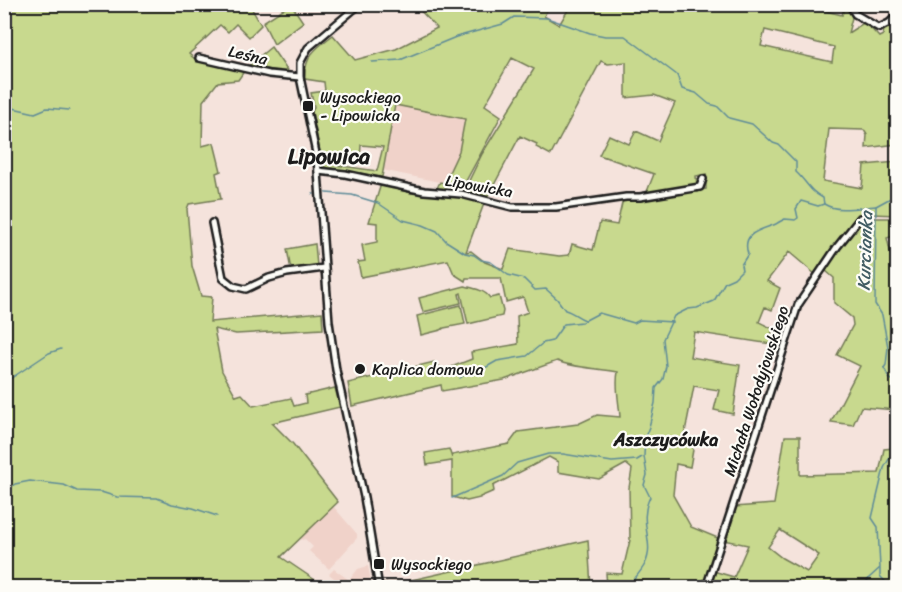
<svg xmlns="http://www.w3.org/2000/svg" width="902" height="592" viewBox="0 0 902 592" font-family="Sriracha,sans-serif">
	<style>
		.built { fill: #f0d2c9 }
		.green { fill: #c8d98e; stroke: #727a55; stroke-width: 1.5; fill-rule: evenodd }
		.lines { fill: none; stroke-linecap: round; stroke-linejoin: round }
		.stream { stroke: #5e8b98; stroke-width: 1.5 }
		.minor-casing { stroke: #1c1c1c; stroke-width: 10 }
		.minor { stroke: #fdfcf7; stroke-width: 5 }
		.poi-dot { fill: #1c1c1c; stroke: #fdfcf7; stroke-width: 2 }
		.labels { text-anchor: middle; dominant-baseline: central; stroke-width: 4.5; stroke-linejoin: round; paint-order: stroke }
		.street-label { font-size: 16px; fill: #1c1c1c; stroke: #fdfcf7 }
		.poi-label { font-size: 16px; fill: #1c1c1c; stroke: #fdfcf7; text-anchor: start }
		.water-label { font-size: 18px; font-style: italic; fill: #425d64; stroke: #fdfcf7 }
		.neighbourhood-label { font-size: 18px; font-weight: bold; fill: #1c1c1c; stroke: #fdfcf7 }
		.district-label { font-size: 22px; font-weight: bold; fill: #1c1c1c; stroke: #fdfcf7 }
	</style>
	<rect width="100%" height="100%" fill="#f5e3dc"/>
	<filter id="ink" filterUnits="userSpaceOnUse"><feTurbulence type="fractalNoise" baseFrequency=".0167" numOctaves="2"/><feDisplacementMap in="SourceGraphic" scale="12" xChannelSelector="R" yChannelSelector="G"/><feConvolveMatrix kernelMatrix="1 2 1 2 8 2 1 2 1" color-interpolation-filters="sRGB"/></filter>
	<g filter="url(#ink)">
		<g class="built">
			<polygon points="395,105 465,119 459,151 444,183 382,170"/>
			<polygon points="333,506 357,534 357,538 329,569 309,551 313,547 305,539 302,540 300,538"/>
			<polygon points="368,566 372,587 349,584 345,587 329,574 334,569 349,580 358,569"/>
		</g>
		<g class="green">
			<polygon points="253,4 254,6 252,9 261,25 249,37 236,24 228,32 220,25 189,54 195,59 245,70 238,80 218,82 203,101 202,146 214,143 221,171 216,173 221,199 189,204 187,209 192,266 201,296 212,297 210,322 322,312 323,329 236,334 214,329 222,371 236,396 242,394 253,406 291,398 294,406 306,403 305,395 335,388 340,407 272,423 293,444 338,502 281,557 318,582 317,587 5,587 4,5"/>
			<polygon points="291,4 303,22 274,44 263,22"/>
			<path d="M798,4L842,15L845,5H847L853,14L848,33L865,22L879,37L883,35L884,29L897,18V144L866,148L867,135L864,130L829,129L823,181L862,188L864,165L897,162V215L872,214L858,217L816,275L789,252L767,281L780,288L772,310L765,307L759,322L773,329L771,335L774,337L771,344L694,332L690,357L740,365L733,414L714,410L719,390L694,386L683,442L694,444L690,467L676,464L673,495L691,527L720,539L704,587H607L606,573L622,574L630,540L629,488L632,469L626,464L599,479L558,472V462L549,457L493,486L494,491L480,497V498L467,501L452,497V461L427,465L425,453L449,449L452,458V455L509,444L518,432L578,424L597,415L620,417C619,402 615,385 618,372C598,368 574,368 557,361L504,380L442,391L441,385L352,406L348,383L434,362L444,370L472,359L471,352L518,344L517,316L528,312L523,297L506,302L501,278H466L465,281L454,274L448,260L361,277L358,262L365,261L362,245L377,242V223L369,222L381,184L411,193L461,196L485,201L466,252L471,251L485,262L503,269L510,249L559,256L569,255L572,244L593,250L600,222L617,225L623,199L706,189V174L696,176L697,186L646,194L654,174L599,155L609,135L629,144L636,131L658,141L675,103L654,95L626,98V62L608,64L601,61L551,155L536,147L537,144L520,136L487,198L463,193L482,154L534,69L512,58L485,105L501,116L460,192L436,190L440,182L444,183L459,151L465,119L395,105L382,177L323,167L312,112L314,107L311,93L325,91L324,82L305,79C304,56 316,48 333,35L355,60L396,49L437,28L415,5H550L544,16L559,25L571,5ZM765,30L834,47L832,62L761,46ZM361,145L383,147L377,171L328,164V155L360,160Z"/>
			<polygon points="271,47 289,73 248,66"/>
			<path d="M869,218H897V235L887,238L897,279V423L896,410L861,407L853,425L831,422L860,366L837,355L853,325L852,318L834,303V278L825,270C836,252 849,226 869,218Z"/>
			<polygon points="315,244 317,266 292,268 290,265 287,249"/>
			<path d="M465,286C473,288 485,290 490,298L499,296L503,311L502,316L468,324L461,293L459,294L461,303L423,312L419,298Z"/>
			<polygon points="461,305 465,324 444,328 441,330 421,335 417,316"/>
			<path d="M897,434V587H889L888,584H874L873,588H708L713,571L734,577L748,545L723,540L734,507L774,504L785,436H800V475L879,473L884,449L894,448ZM780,530L819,555L807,572L782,558L768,547Z"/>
			<polygon points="588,540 591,587 383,587 383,584 403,582"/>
		</g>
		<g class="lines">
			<g class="stream">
				<path d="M372,62L400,60L456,37L503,24L514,17L547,18L590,33L605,36H625L677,75L682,89L696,93L709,104L717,106L729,118L752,124L773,143L779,145L796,162V172C807,182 809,191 823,198L824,204"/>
				<polyline points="4,106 35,113 47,108 69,110"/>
				<path d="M326,193L352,195L378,203L403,220L423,225L437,231L446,241L465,253L474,255L481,260L491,262L508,275L524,279L535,290L546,289L557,299L565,310C573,312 577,317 585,320"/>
				<polyline points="313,194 314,194"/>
				<polyline points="898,194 876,206 875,304 882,315 888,347 886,365 884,368 889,378 898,384"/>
				<polyline points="460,378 470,371 483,369 497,361 527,356 543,343 552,341 564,324 582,322 599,313 634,323 640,320 673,322"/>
				<polyline points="4,383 49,353 61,349"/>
				<polyline points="898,392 898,408"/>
				<polyline points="898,416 898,420"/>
				<polyline points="4,492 15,484 30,481 64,485 77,491 101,492 117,497 157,498 172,504 193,508 217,516"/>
				<polyline points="452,498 503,476 517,463 548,454 563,454 612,462 637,460 642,457"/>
				<polyline points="880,569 880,576 891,588"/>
				<path d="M627,588C633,580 641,572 645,564C656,542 637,523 650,497L644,485L647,475L644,456L645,437L649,427L655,403L656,388L663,379L666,366L663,339L674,316L688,309L697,308L714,301L725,282L734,278L742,270L741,265L748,254C741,232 761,230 776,224C777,223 785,219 785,219C789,219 792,220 795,220L798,218L796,209L801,201L818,206L824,204C839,213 858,207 876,206"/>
				<polyline points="863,588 869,578 880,568 878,527 872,518 884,468 895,448 898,437"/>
			</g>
			<defs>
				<g id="minor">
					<polyline points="360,4 308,48 300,63 300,77 317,158 329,322 336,370 364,497 379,588"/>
					<polyline points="849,4 855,14 879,28 889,23 898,15"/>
					<polyline points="199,58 269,74 300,77"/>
					<polyline points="318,171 345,174 424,191 461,194 512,207 556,207 626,197 640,197 700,187 703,179"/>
					<polyline points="212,223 223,278 233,286 246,289 269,278 287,273 324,268"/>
					<polyline points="706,588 798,305 837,247 860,218"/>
				</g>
			</defs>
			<use href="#minor" class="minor-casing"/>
			<use href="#minor" class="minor"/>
		</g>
	</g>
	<g class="poi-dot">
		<rect x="302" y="100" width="12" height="12" rx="3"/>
		<circle cx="360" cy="369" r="6"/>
		<rect x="373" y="558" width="12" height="12" rx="3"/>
	</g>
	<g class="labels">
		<g class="street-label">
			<text transform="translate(248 55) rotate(13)">Leśna</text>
			<text transform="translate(479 186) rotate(10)">Lipowicka</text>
			<text transform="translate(756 391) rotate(-72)">Michała Wołodyjowskiego</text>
		</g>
		<g class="poi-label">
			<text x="320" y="97">Wysockiego<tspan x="320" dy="18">- Lipowicka</tspan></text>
			<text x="372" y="369">Kaplica domowa</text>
			<text x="391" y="564">Wysockiego</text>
		</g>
		<g class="water-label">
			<text transform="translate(865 251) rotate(-88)">Kurcianka</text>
		</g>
		<g class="neighbourhood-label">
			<text x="666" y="440">Aszczycówka</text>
		</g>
		<g class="district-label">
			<text x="329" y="156">Lipowica</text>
		</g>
	</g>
	<rect width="902" height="592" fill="none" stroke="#fdfcf7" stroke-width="24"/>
	<rect x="12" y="12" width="878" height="568" fill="none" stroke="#1c1c1c" stroke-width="2" filter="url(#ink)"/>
</svg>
